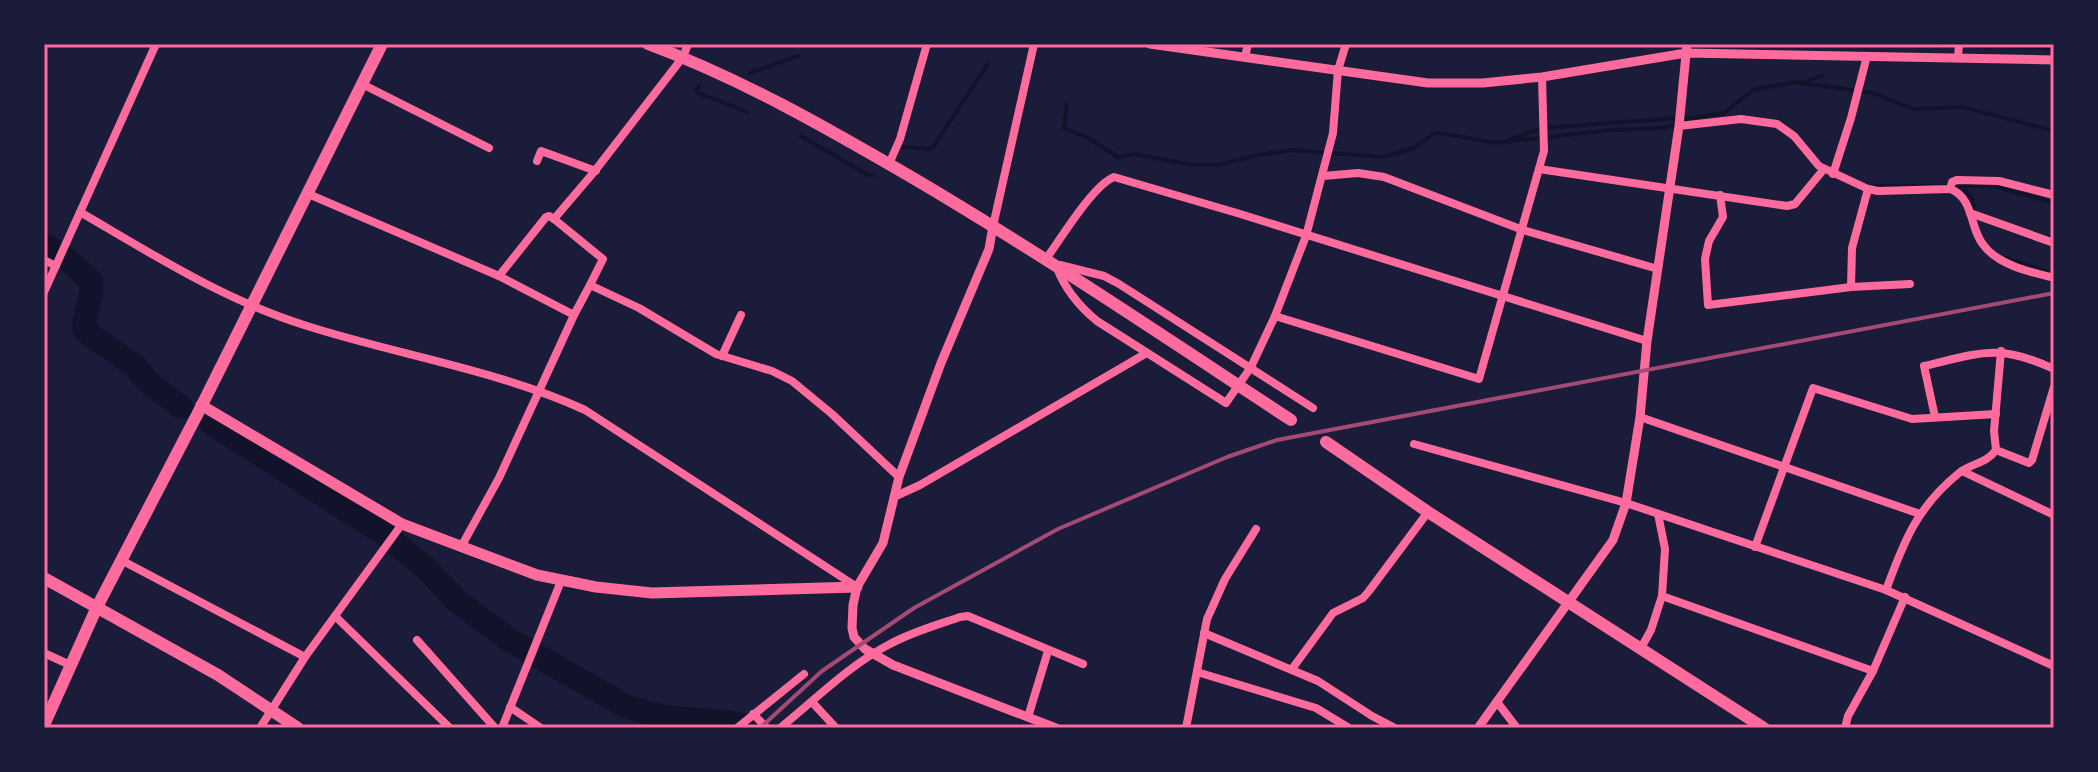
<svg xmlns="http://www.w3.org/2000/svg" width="2098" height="772" viewBox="0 0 2098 772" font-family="'PT Sans',sans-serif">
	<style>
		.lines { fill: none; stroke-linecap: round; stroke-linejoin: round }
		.stream { stroke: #12122b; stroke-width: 4 }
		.river { stroke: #12122b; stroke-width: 24 }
		.minor { stroke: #ff6b9d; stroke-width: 8 }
		.tertiary { stroke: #ff6b9d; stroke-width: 9 }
		.secondary { stroke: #ff6b9d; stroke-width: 11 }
		.primary { stroke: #ff6b9d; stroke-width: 12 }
		.rail { stroke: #a44b75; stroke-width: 4 }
		.neatline { fill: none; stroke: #ff6b9d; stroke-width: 3 }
	</style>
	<rect width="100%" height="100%" fill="#1b1b3a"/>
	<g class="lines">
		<g class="stream">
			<polyline points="1866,44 2054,48"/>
			<polyline points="750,73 798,56"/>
			<polyline points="1806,82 1823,75"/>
			<polyline points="699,86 696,92 747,112"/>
			<polyline points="1067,104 1064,128 1088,138 1118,157 1134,154 1192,165 1219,165 1258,155 1291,150 1384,157 1414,148 1433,134 1440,133 1496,143 1611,130 1666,128 1690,118 1724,113 1753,90 1794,82 1873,93 1913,109 1963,107 2054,131"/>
			<polyline points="801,136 868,175 873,175"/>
			<polyline points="1509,140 1543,128 1678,118"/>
			<polyline points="903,147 932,149 987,65"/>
			<polyline points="1876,186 1994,186 2054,203"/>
			<polyline points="1963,187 1972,199 1975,214"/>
			<polyline points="2006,258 2051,273"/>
		</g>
		<g class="river">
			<path d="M44,244L67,259L91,281C94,299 82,314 85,331L135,366L148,382L181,407"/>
			<polyline points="211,423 381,532 427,569 457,601 511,641 627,707 665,717 732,723 750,728"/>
		</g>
		<g class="minor">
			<polyline points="1245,57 1248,44"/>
			<polyline points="1958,58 1959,44"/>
			<polyline points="362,84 489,148"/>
			<polyline points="1679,126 1741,119 1777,124 1794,136 1819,166 1868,189 1878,191 1950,189 1952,182 1957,180 1999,181 2054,195"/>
			<polyline points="537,161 541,151 596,171"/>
			<polyline points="889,164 900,139 927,44"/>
			<polyline points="1539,169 1787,206 1795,204 1824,169"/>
			<polyline points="1833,174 1851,118 1867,56"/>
			<polyline points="1323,176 1358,173 1384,177 1523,230 1658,269"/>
			<path d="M1950,189C1975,198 1969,230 1985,247C2001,266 2031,272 2054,278"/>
			<polyline points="306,193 499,276 574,315"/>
			<polyline points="1720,195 1723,217 1709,241 1705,259 1708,305 1851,287 1852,248 1868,189"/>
			<path d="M80,212C152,254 224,300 304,325C397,355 495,369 585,410L857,587"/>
			<polyline points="1970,213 2054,243"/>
			<polyline points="554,219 603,259 590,285"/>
			<polyline points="993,226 1034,44"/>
			<path d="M1046,259C1060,240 1093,185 1114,177L1237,213L1647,341"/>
			<polyline points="44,260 56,266"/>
			<polyline points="1060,265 1104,276 1119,284 1313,408"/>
			<path d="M1057,268C1065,289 1080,307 1097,321L1226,403L1251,367L1275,316L1306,236L1333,133L1338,70L1346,44"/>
			<polyline points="499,276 546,217 549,216 554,219 594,172 683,57 688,44"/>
			<polyline points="1851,287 1910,284"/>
			<polyline points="44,292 156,44"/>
			<polyline points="1275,316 1479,379 1544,151 1542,77"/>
			<polyline points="722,356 741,315"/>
			<polyline points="1640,417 1920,514"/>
			<path d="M1935,417L1924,366C1979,353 1999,343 2054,369"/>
			<polyline points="1414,444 1626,503 1886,590 2054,666"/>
			<polyline points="1996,450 2029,463 2032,460 2054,387"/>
			<polyline points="1962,471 2054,515"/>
			<polyline points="896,496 920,485 1145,354"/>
			<polyline points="1658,514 1665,549 1662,596 1873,671"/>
			<polyline points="461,547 499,478 574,315 590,285 639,308 716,354 772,371 792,381 832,414 899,477"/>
			<polyline points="1755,547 1813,388 1912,419 1996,414"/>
			<polyline points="121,560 305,657"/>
			<path d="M1886,590C1904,541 1917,507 1959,473C1971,463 1986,464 1996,450L1994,431L2001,351"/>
			<polyline points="335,616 450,728"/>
			<polyline points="1204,633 1318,681 1372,716 1395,728"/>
			<polyline points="417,640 495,728"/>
			<polyline points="1641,648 1651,630 1662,596"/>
			<polyline points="44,653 70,665"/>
			<polyline points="1292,669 1333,613 1363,598 1369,591 1428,512"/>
			<polyline points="1197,672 1316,708 1349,728"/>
			<polyline points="812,702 836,728"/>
			<polyline points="1497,702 1517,728"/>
			<polyline points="510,707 541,728"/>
			<polyline points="753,714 767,728"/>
			<polyline points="1028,717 1048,651"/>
			<polyline points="260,728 305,657 402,524"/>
			<polyline points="502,728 561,581"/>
			<polyline points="737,728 804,674"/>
			<path d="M780,728C816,699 849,665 890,644C912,632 937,625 960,617L968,616L1083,664"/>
			<polyline points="1186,728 1207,619 1225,579 1256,529"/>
			<polyline points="1845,728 1848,716 1873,671 1905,597"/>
		</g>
		<g class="tertiary">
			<polyline points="1150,44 1428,83 1483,83 1542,77 1686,53 2054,60"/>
			<polyline points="993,226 989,249 941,363 899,477 883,543 857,587 853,605 852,628 854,637 865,649 893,665 1056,728"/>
			<polyline points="1478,728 1613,540 1626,503 1640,417 1647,341 1679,126 1687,44"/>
		</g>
		<polyline class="secondary" points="201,405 402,524 537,575 596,587 652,593 857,587"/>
		<g class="primary">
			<path d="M648,44C742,79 827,128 913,178C1042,254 1166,338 1291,420"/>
			<polyline points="1326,442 1428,512 1764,728"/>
			<polyline points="44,578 218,675 298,728"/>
			<polyline points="44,725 97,607 199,411 382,44"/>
		</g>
		<polyline class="rail" points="760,728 822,671 914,608 1058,529 1227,457 1277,440 2054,293"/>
	</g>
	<rect width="2098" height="772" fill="none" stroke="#1b1b3a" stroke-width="92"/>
	<rect x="46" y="46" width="2006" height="680" class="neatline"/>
</svg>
